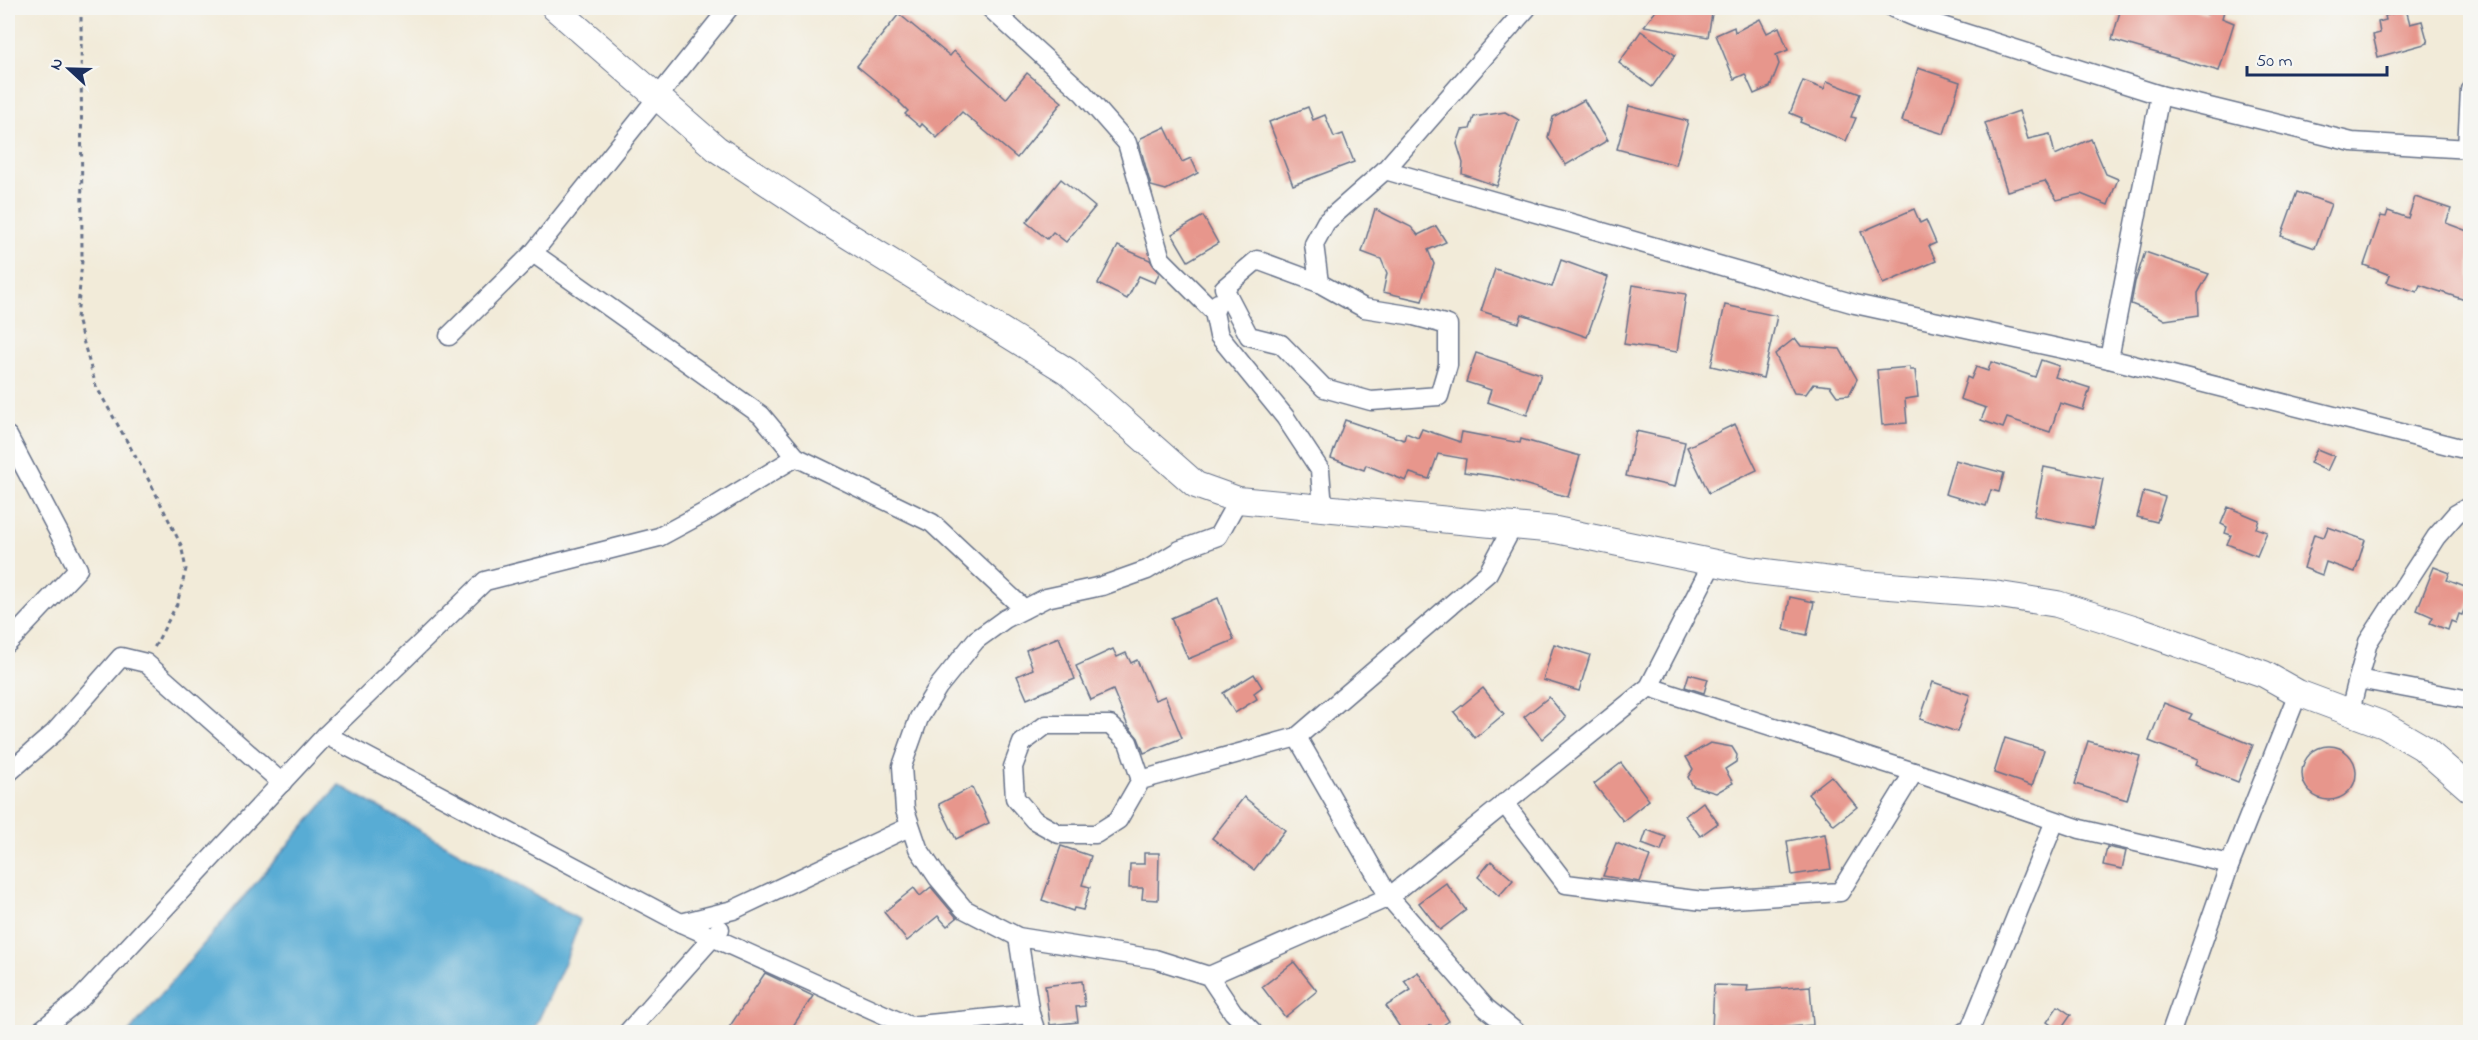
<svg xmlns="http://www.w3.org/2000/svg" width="2478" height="1040" viewBox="0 0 2478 1040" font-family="'Indie Flower',sans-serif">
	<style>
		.water { fill: #58acd4; stroke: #3a6e99; stroke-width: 1.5 }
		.building { fill: #e7968c }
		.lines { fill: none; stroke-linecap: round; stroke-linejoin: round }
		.street-casing { stroke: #667189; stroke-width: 21 }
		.secondary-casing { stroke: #667189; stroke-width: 28 }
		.path { stroke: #667189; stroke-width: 3; stroke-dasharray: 4.5 4.5; stroke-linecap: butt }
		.street { stroke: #fff; stroke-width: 18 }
		.secondary { stroke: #fff; stroke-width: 26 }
	</style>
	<rect width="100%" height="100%" fill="#f6f6f2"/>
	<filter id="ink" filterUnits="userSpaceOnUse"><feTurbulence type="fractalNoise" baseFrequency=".0167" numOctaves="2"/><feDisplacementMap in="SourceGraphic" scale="12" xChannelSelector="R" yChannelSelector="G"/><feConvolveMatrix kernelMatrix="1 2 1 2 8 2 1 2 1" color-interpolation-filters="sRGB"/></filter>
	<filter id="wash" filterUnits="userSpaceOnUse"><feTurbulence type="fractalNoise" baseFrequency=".008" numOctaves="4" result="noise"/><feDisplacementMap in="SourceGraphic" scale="24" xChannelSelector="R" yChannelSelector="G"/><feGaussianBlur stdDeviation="1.35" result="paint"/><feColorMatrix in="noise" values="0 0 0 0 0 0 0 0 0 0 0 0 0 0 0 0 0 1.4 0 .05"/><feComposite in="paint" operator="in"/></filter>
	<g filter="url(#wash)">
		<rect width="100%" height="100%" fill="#f2ebd9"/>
		<polygon class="water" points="339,785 580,920 566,960 533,1032 129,1032"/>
		<g id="blocks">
			<g class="building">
				<polygon points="1658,8 1713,8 1708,37 1644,26"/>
				<polygon points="2121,8 2187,8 2207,14 2209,8 2211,8 2224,11 2222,18 2234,23 2219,71 2112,40"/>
				<polygon points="2406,9 2410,24 2422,21 2428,43 2378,57 2373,35 2380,33 2378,22 2386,20 2385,16"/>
				<polygon points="899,14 950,56 954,51 1006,99 1027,73 1062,102 1017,158 962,112 937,138 922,124 920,127 905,114 908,111 899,102 900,101 857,66"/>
				<polygon points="1760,19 1767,33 1779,27 1788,50 1776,55 1779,64 1770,87 1754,94 1745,74 1734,79 1716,35 1734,27 1735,32"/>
				<polygon points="1641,31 1675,55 1652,87 1619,63"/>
				<polygon points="1918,68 1960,82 1944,134 1902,121"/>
				<polygon points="1803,81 1824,89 1827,81 1860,94 1851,117 1856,118 1846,141 1800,122 1802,118 1790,113"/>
				<polygon points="1584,100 1608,140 1566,165 1548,137 1553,117"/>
				<polygon points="1629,106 1688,121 1676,165 1617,149"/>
				<polygon points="1308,107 1313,120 1325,115 1334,137 1343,134 1354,162 1293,185 1269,122"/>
				<polygon points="2019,111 2028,139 2050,134 2055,155 2091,139 2106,174 2118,179 2108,205 2081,194 2057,200 2045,181 2007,191 1985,123"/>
				<polygon points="1505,112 1519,120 1497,186 1462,174 1463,163 1457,144 1462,130 1470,129 1474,117"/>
				<polygon points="1165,127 1182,162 1191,158 1198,173 1166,190 1151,186 1139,143 1141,138"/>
				<polygon points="1061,179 1095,207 1066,242 1053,232 1047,239 1026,222"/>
				<polygon points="2297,192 2331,204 2315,248 2281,236"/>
				<polygon points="2415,197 2451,209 2446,223 2470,232 2470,293 2468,301 2420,285 2417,292 2387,282 2390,275 2364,265 2381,216 2386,217 2388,211 2408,218"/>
				<polygon points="1375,209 1411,227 1418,235 1436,226 1446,242 1428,250 1434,264 1422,301 1383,292 1387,273 1381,259 1362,252"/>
				<polygon points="1914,209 1920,223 1926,220 1936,243 1929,246 1936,261 1883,284 1861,232"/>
				<polygon points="1203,216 1218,243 1188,261 1172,234"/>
				<polygon points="1118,246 1150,260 1159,273 1155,283 1139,276 1127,299 1098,284"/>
				<polygon points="2145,252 2209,274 2198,293 2199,315 2165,320 2149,311 2131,304 2135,282"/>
				<polygon points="1561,260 1608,277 1587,337 1522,314 1519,323 1481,311 1495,269 1552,287"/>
				<polygon points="1633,285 1686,294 1677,352 1624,344"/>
				<polygon points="1725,305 1777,316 1763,378 1711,366"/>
				<polygon points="1795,338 1801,346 1840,349 1857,379 1849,395 1837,396 1830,386 1813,384 1806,394 1794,393 1775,354"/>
				<polygon points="1476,353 1541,374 1527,415 1487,402 1491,390 1466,382"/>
				<polygon points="2041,360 2059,366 2055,377 2090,388 2083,410 2060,403 2050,432 2007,418 2003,428 1981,420 1986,408 1960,399 1967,377 1971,379 1976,367 1988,371 1991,362 2035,377"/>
				<polygon points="1910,367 1910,370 1915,370 1918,397 1905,399 1907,423 1882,425 1877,370"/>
				<polygon points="1345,420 1404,440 1406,433 1418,438 1422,429 1460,442 1462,432 1520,443 1521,439 1580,456 1568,497 1500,477 1464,472 1466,459 1438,454 1429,479 1410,473 1406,481 1366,465 1364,470 1331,458"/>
				<polygon points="1735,424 1757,470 1709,493 1687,447"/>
				<polygon points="1636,431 1685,442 1675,487 1626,476"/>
				<polygon points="2317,449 2334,456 2327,471 2310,463"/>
				<polygon points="1955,460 2004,473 1999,492 1991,490 1986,506 1945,494"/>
				<polygon points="2044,467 2103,479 2093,528 2034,516"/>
				<polygon points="2144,491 2165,497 2157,522 2137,517"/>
				<polygon points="2228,507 2259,520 2256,528 2267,532 2257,556 2227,544 2231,535 2225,533 2227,527 2221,524"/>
				<polygon points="2328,527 2365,540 2355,572 2326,562 2322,575 2304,568 2314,534 2324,537"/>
				<polygon points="2434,567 2450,573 2447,580 2470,589 2470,600 2466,611 2464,610 2462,615 2459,614 2456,623 2451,621 2448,630 2430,623 2433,617 2417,610"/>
				<polygon points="1790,597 1814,602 1807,635 1784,630"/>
				<polygon points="1218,598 1234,640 1188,659 1171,618"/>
				<polygon points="1059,637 1075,679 1027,699 1017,676 1033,669 1026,650"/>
				<polygon points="1554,644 1590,655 1579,691 1543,680"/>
				<polygon points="1113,649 1117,657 1126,653 1131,663 1137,660 1155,700 1165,696 1182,738 1144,753 1138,738 1128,726 1113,690 1091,700 1076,666"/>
				<polygon points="1254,674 1262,687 1254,693 1257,699 1235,713 1223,693"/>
				<polygon points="1689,674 1708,679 1704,693 1685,687"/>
				<polygon points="1933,682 1970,695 1957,732 1920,719"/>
				<polygon points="1483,688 1504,714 1475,738 1454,712"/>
				<polygon points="1549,697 1566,718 1542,739 1524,717"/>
				<polygon points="2164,703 2192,714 2189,719 2253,745 2238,782 2195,765 2197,760 2149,741"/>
				<polygon points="2005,738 2044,750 2032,786 1994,773"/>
				<polygon points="2088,741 2140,756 2127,800 2075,784"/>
				<polygon points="1710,743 1732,747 1737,755 1736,762 1725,769 1733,783 1716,793 1693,786 1688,777 1693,769 1686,757"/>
				<circle cx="2329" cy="773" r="27"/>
				<polygon points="1621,763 1649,800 1623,821 1594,784"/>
				<polygon points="1831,776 1857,807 1834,825 1808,794"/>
				<polygon points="972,787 989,823 956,839 939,804"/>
				<polygon points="1244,797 1285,830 1254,870 1212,838"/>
				<polygon points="1703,802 1718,823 1700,836 1685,816"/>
				<polygon points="1647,830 1666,837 1661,851 1642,844"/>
				<polygon points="1825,834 1831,869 1792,875 1787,841"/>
				<polygon points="1616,843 1650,856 1640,882 1603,876"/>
				<polygon points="1061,846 1091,856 1082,885 1090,887 1083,910 1074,908 1073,911 1042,900"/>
				<polygon points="2107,847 2126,851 2122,869 2103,865"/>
				<polygon points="1144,853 1159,853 1158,900 1142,899 1143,888 1129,888 1130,864 1144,864"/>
				<polygon points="1491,861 1513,880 1499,896 1478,877"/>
				<polygon points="1446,883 1466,910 1440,930 1419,903"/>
				<polygon points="931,887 957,918 947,926 938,916 907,941 884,912 914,888 920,896"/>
				<polygon points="1294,962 1317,991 1285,1017 1262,987"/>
				<polygon points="1418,972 1449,1021 1434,1031 1431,1025 1419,1032 1403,1032 1386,1006 1411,990 1404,981"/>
				<polygon points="765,973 813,996 789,1032 726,1032"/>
				<polygon points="1082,981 1085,1006 1076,1007 1078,1022 1050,1025 1045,986"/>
				<polygon points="1714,985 1748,986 1747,991 1810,986 1813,1025 1750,1030 1712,1029"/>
				<polygon points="2058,1006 2071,1015 2060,1031 2047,1022"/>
			</g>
		</g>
	</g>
	<g filter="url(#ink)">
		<use href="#blocks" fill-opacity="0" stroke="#667189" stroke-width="1.5"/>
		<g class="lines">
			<defs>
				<g id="street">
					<polyline points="729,8 533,253 761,415 796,457 932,523 1024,609"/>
					<polyline points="990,8 1083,93 1127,143 1161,259 1214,312"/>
					<polyline points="2160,95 2352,142 2470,149"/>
					<polyline points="2467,149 2470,90"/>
					<polyline points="1385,170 1527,8"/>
					<polyline points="1319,283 1257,260 1224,288 1249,336 1281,344 1324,388 1371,401 1439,396 1448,365 1448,325 1414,316 1364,308 1319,283 1314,244 1326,222 1385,170 1855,304 2109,359 2160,95 1917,18 1893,8"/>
					<polyline points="1218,303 1214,312 1219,336 1285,417 1320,470 1323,508"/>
					<polyline points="449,336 533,253"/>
					<polyline points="2109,359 2460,448 2470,445"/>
					<polyline points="8,436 78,569 8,643"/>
					<polyline points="1238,500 1218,536 1180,550 1147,570 1102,586 1046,598 1005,619 976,640 938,687 919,718 902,766 905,810 918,848 938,878 964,909 1018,937 1155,959 1209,976 1233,1012 1253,1032"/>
					<polyline points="2358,679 2368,642 2436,537 2456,514 2470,506"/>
					<polyline points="1649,687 1914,772 2080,829 2230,864 2298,693"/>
					<polyline points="2350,711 2358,679 2470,700"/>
					<polyline points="1297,737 1389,897 1649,687 1712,564"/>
					<polyline points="8,773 54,733 121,657 146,663 282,783"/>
					<polyline points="1141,780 1118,820 1096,834 1059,834 1034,820 1015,798 1013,767 1022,743 1046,725 1110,725 1128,742 1141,780 1297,737 1488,573 1513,526"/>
					<polyline points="1504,803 1566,884 1703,901 1840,892 1914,772"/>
					<polyline points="909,827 733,910 681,923 909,1026 1030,1014 1018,937"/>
					<polyline points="681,923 326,735 485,581 659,537 709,510 796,457"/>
					<polyline points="1209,976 1389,897 1486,1008 1516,1032"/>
					<polyline points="1030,1014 1036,1032"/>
					<polyline points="39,1032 81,998 326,735"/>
					<polyline points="628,1032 720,929"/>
					<polyline points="1964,1032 1969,1032 2055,821"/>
					<polyline points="2171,1032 2230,864"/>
				</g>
				<polyline id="secondary" points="555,8 717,149 836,228 1067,371 1196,485 1238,500 1556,530 1749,570 1864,584 1994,594 2057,604 2136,629 2264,674 2298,693 2384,725 2422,747 2470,789"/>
			</defs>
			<use href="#street" class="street-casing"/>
			<use href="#secondary" class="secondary-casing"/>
			<polyline class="path" points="81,8 82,261 77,319 96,386 152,486 181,545 186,569 177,604 154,648"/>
			<use href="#street" class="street"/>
			<use href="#secondary" class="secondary"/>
		</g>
	</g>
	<rect width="2478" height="1040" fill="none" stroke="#f6f6f2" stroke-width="30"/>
	<g transform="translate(69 69) rotate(292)" stroke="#f6f6f2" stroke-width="4.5" paint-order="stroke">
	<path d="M0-4.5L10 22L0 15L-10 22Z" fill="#1b2f5e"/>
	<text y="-9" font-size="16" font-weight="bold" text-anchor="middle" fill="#1b2f5e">N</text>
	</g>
	<path d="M2247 66v9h140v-9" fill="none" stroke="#1b2f5e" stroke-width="3"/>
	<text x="2256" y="66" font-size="18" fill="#1b2f5e" stroke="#f6f6f2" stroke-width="4.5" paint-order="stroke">50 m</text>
</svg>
